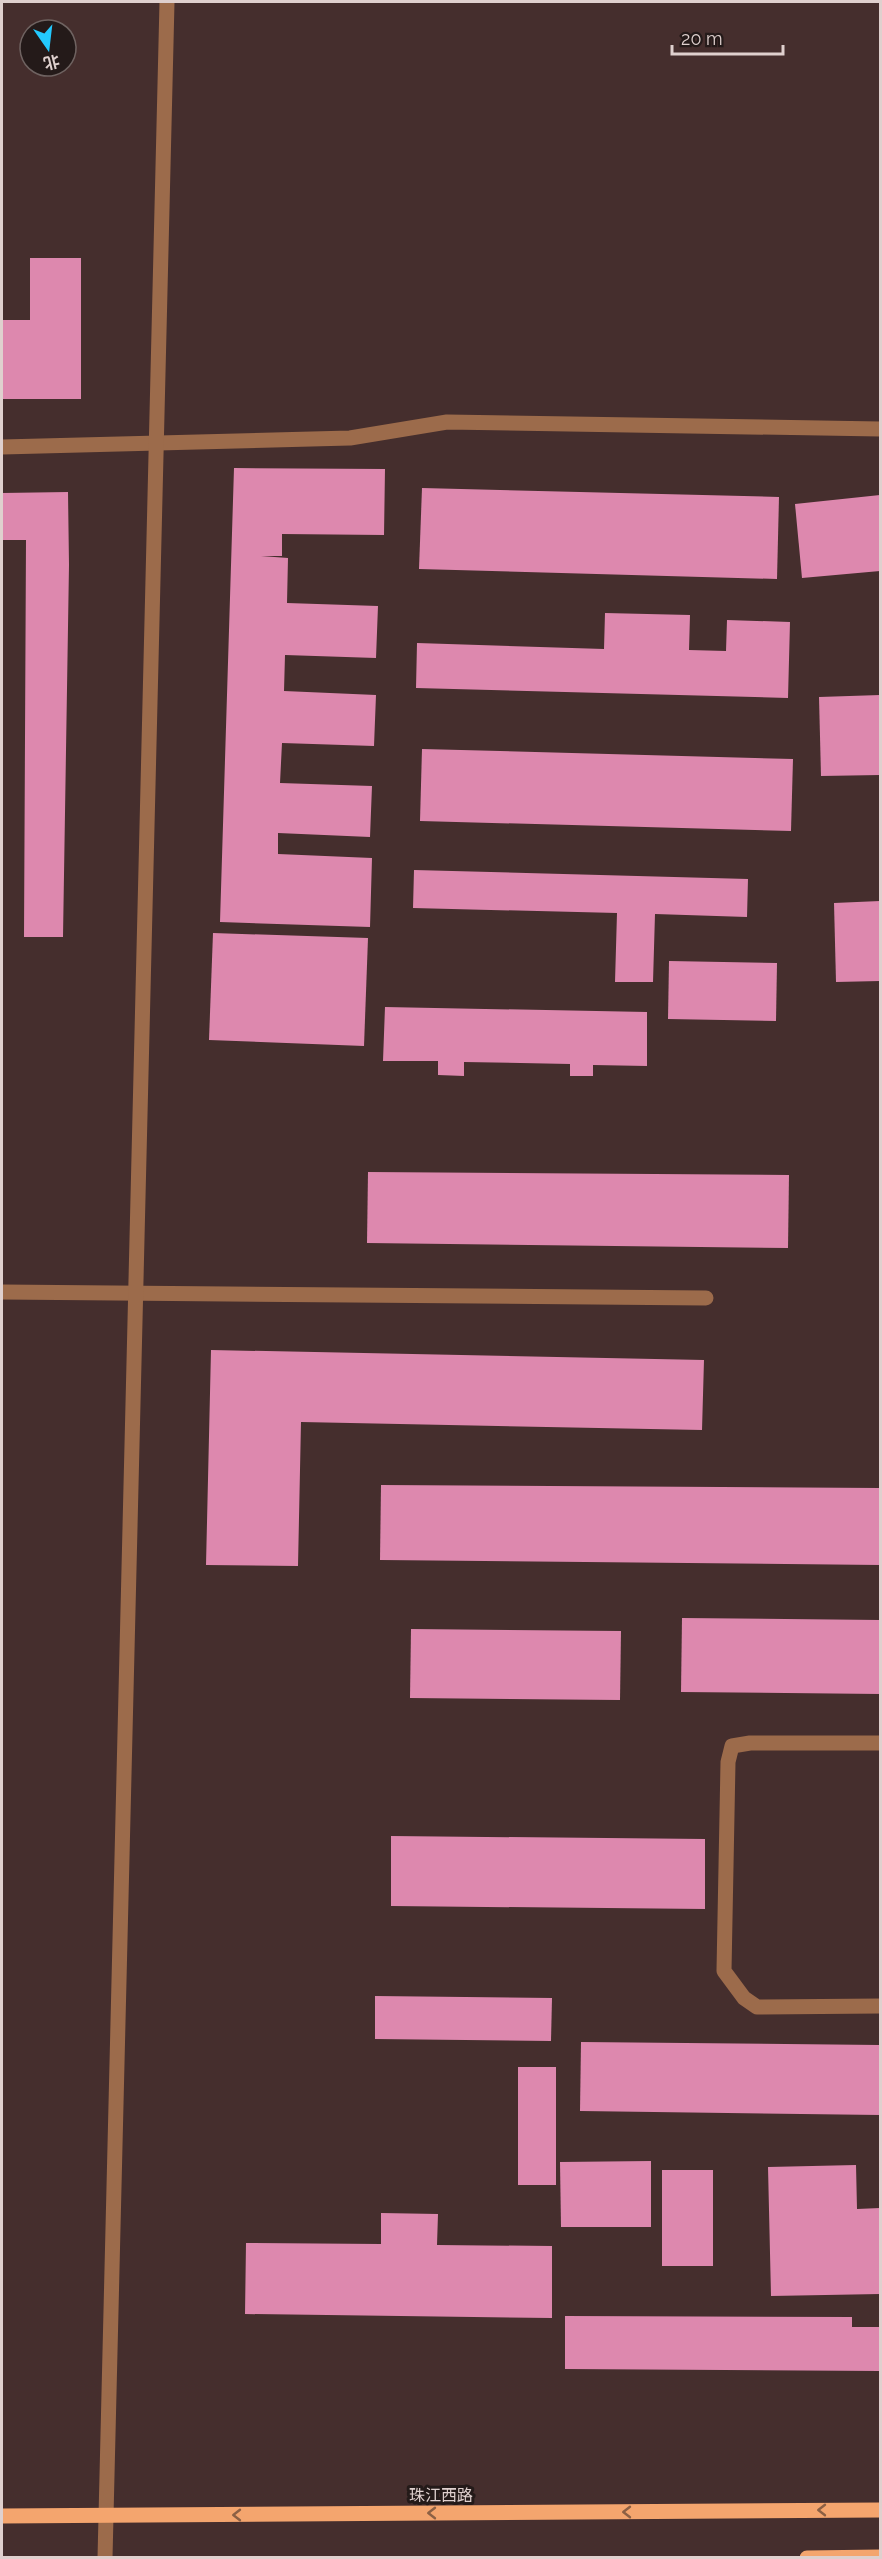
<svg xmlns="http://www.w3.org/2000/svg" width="882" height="2559" viewBox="0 0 882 2559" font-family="Raleway,'Noto Sans SC',sans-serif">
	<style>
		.building { fill: #dd88ae }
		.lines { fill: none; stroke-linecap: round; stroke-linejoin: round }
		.minor { stroke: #9c6b4b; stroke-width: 15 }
		.major { stroke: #f4a56e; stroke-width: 15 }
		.oneway { stroke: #8c6044 }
		.labels { text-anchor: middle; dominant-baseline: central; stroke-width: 6; stroke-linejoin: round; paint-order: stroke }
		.street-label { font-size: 16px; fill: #dfd0ce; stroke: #241a19 }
	</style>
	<rect width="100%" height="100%" fill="#452e2d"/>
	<g class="building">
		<polygon points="30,258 81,258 81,399 2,399 3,320 30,320"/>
		<polygon points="234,468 385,469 384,535 282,534 282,556 261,556 288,558 287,603 378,606 376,658 285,655 284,691 376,695 374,746 282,743 280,783 372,786 370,837 278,833 278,854 372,858 370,927 220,922"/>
		<polygon points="422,488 779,497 777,579 419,569"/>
		<polygon points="68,492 69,565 63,937 24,937 26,540 2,540 2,493"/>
		<polygon points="880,495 880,571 802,578 795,504"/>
		<polygon points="605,613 690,615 689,650 726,651 727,620 790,622 788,698 416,688 417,643 604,649"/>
		<polygon points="880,695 880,775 821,776 819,697"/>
		<polygon points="422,749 793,759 791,831 420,821"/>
		<polygon points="414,870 748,879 747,917 655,914 653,982 615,982 617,913 413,908"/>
		<polygon points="880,901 880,981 836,982 834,903"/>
		<polygon points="213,933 368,938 364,1046 209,1040"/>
		<polygon points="669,961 777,963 776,1021 668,1019"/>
		<polygon points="385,1007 647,1012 647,1066 593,1065 593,1076 570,1076 570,1064 464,1062 464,1076 438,1075 438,1061 383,1061"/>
		<polygon points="368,1172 789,1175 788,1248 367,1243"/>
		<polygon points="211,1350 704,1360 702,1430 301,1422 298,1566 206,1565"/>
		<polygon points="381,1485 880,1488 880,1565 380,1560"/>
		<polygon points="682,1618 880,1620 880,1694 681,1692"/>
		<polygon points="411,1629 621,1631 620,1700 410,1698"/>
		<polygon points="391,1836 705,1839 705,1909 391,1906"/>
		<polygon points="375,1996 552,1998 551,2041 375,2039"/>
		<polygon points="581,2042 880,2045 880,2115 580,2111"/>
		<rect x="518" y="2067" width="38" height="118"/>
		<polygon points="651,2161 651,2227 561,2227 560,2162"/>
		<polygon points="856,2165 857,2209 880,2208 880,2294 771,2296 768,2167"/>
		<rect x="662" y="2170" width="51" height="96"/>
		<polygon points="381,2213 438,2214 437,2245 552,2246 552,2318 245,2314 246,2243 381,2244"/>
		<polygon points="565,2316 852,2317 852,2327 880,2327 880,2371 565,2369"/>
	</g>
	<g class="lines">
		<g class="minor">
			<polyline points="2,447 350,438 447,422 880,429"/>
			<polyline points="2,1292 706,1298"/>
			<polyline points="880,1743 750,1743 732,1746 728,1762 724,1971 744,1998 757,2007 880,2006"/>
			<polyline points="105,2558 167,2"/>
		</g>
		<g class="major">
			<polyline points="2,2516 880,2510"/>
			<polyline points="807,2558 880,2557"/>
		</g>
	</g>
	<defs><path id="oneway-chevron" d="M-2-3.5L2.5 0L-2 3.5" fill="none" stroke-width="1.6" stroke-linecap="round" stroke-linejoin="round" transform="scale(1.5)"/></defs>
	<g class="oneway">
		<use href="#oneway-chevron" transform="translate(822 2510) rotate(180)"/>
		<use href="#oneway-chevron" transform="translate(627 2512) rotate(180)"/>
		<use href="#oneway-chevron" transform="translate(432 2513) rotate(180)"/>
		<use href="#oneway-chevron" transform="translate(237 2515) rotate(180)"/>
	</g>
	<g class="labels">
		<g class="street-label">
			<text x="441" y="2495">珠江西路</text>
		</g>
	</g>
	<rect width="882" height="2559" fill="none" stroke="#dfd0ce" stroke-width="6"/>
	<g transform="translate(48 48) rotate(166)"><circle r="28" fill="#241a19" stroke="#6f6361" stroke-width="1.5"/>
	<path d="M0-4.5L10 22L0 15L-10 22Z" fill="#23c9fe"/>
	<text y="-9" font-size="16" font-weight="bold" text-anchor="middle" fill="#dfd0ce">北</text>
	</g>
	<path d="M672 45v9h111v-9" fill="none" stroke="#dfd0ce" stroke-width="3"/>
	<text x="681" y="45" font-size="18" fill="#dfd0ce" stroke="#241a19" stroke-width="4.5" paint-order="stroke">20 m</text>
</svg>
